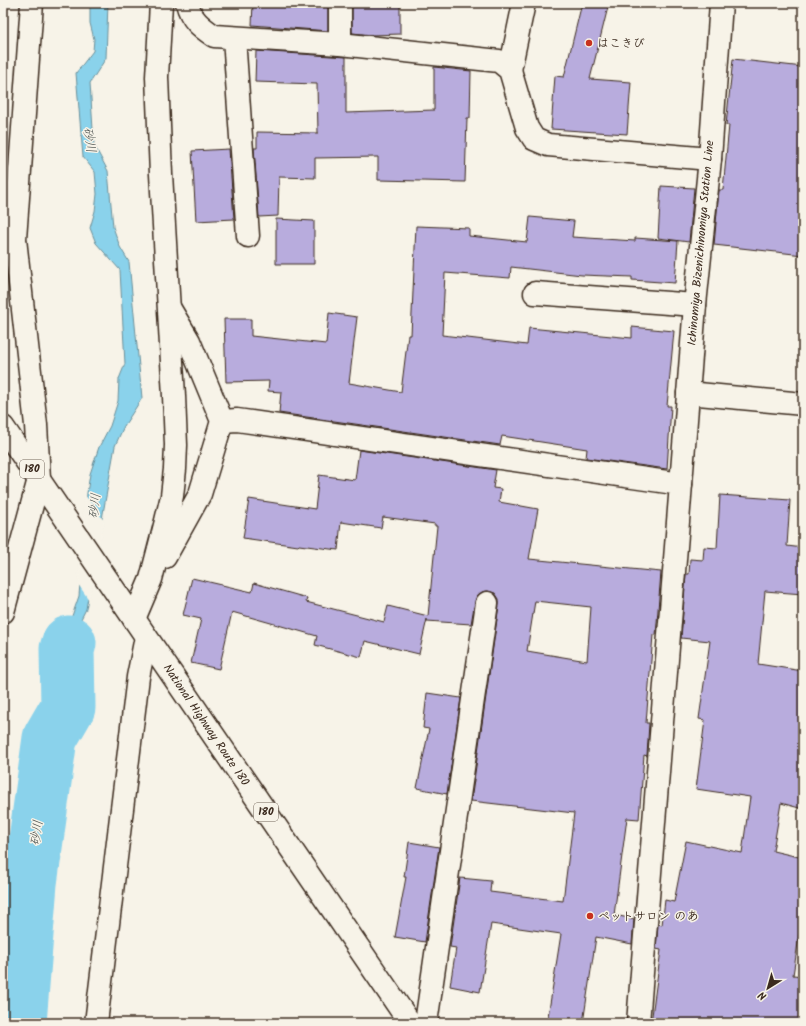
<svg xmlns="http://www.w3.org/2000/svg" width="806" height="1026" viewBox="0 0 806 1026" font-family="Kalam,'Klee One',sans-serif">
	<style>
		.water { fill: #8ad2eb; stroke: #6a8f99 }
		.pier { fill: #f7f3e8 }
		.lines { fill: none; stroke-linecap: round; stroke-linejoin: round }
		.river { stroke: #8ad2eb; stroke-width: 55 }
		.building { fill: #b8acdd; stroke: #3b2a1e; fill-rule: evenodd }
		.minor-casing { stroke: #3b2a1e; stroke-width: 25 }
		.secondary-casing { stroke: #3b2a1e; stroke-width: 25 }
		.trunk-casing { stroke: #3b2a1e; stroke-width: 25 }
		.minor { stroke: #f7f3e8; stroke-width: 22 }
		.secondary { stroke: #f7f3e8; stroke-width: 22 }
		.trunk { stroke: #f7f3e8; stroke-width: 22 }
		.poi-dot { fill: #c8321e; stroke: #f7f3e8; stroke-width: 1.5 }
		.labels { text-anchor: middle; dominant-baseline: central; stroke-width: 3; stroke-linejoin: round; paint-order: stroke }
		.shield { fill: #f7f3e8; stroke: #73665b; stroke-width: 1 }
		.shield-label { font-size: 11px; font-weight: bold; fill: #3b2a1e }
		.poi-label { font-size: 12px; font-weight: bold; fill: #3b2a1e; stroke: #f7f3e8; text-anchor: start }
		.street-label { font-size: 12px; fill: #3b2a1e; stroke: #f7f3e8 }
		.water-label { font-size: 13px; font-style: italic; fill: #4f5451; stroke: #f7f3e8 }
	</style>
	<rect width="100%" height="100%" fill="#f7f3e8"/>
	<filter id="ink" filterUnits="userSpaceOnUse"><feTurbulence type="fractalNoise" baseFrequency=".025" numOctaves="2"/><feDisplacementMap in="SourceGraphic" scale="8" xChannelSelector="R" yChannelSelector="G"/><feConvolveMatrix kernelMatrix="1 2 1 2 8 2 1 2 1" color-interpolation-filters="sRGB"/></filter>
	<g filter="url(#ink)">
		<polygon class="water" points="90,3 108,3 106,58 90,83 94,145 108,171 113,227 120,247 129,262 142,398 124,426 115,446 86,609 73,635 70,645 82,698 76,727 60,714 62,687 59,663 72,616 79,596 87,493 90,474 99,447 110,426 118,401 119,379 125,364 120,270 96,243 90,228 95,211 97,194 95,172 83,157 76,73 93,51 94,39 90,23"/>
		<polygon class="pier" points="85,495 104,521 89,600 78,584"/>
		<g class="lines">
			<polyline class="river" points="19,1023 30,883 50,738 68,707 67,649 69,643"/>
		</g>
		<g class="building">
			<polygon points="253,3 328,3 328,31 252,25"/>
			<polygon points="352,3 400,3 400,34 372,35 352,33"/>
			<polygon points="582,3 609,3 590,79 631,82 627,134 551,129 555,76 564,77"/>
			<polygon points="256,51 346,57 346,113 434,110 434,67 471,71 470,118 467,118 465,182 378,180 378,157 315,158 315,178 279,177 278,216 259,217 254,148 257,148 257,132 318,133 317,84 255,82"/>
			<polygon points="733,59 803,67 803,255 714,245 719,190 723,190 729,125 726,125"/>
			<polygon points="229,149 234,219 196,221 192,151"/>
			<polygon points="661,186 694,188 689,242 658,238"/>
			<polygon points="530,217 574,221 572,237 635,241 635,238 678,241 675,283 632,280 632,277 582,275 511,267 510,278 445,273 442,335 527,345 529,328 632,338 632,327 674,331 667,406 671,406 667,469 586,458 587,449 502,436 500,445 279,413 281,392 268,391 269,381 226,382 224,319 251,319 251,336 326,344 329,313 357,317 349,383 401,392 408,335 411,335 416,226 469,228 469,236 527,242"/>
			<polygon points="276,219 314,221 314,264 276,264"/>
			<path d="M359,450L496,470L493,488L501,489L499,502L538,509L529,559L661,572L656,635H653L646,723H649L647,756L644,755L639,819L627,818L614,915L634,919L632,944L596,937L583,1023H547L561,934L491,924L480,992L450,986L456,948L450,947L460,878L491,881L490,892L563,901L574,813L471,801L499,605V599L495,593L488,591L482,592L477,596L475,601L471,624L427,621V619L419,654L365,641L361,657L315,645L317,636L232,612L219,669L191,663L201,619L183,615L192,578L252,592L254,583L307,598L306,602L384,622L388,606L428,616L437,526H435V524L383,517L381,528L341,522L338,550L299,545L298,546L243,538L249,499L315,509L319,475L355,480ZM535,601L591,607L587,661L527,651Z"/>
			<polygon points="720,495 790,500 787,546 803,548 803,594 765,591 758,664 803,671 803,809 781,803 773,851 803,858 803,911 793,975 803,976 803,1023 651,1023 661,950 656,949 658,924 662,925 665,900 674,902 686,841 742,853 750,797 696,789 705,720 699,719 710,641 681,638 686,574 689,574 690,559 703,560 704,547 717,548"/>
			<polygon points="427,693 461,698 447,794 417,788 429,729 423,728"/>
			<polygon points="409,842 439,847 425,942 395,937 406,877 404,877"/>
		</g>
		<g class="lines">
			<defs>
				<g id="minor">
					<path d="M187,3C191,20 201,27 214,36L340,44L499,61L510,70L527,128L534,139L548,145L710,159"/>
					<polyline points="234,38 248,236"/>
					<polyline points="340,44 340,3"/>
					<polyline points="510,70 524,3"/>
					<polyline points="535,293 695,305"/>
					<polyline points="688,393 803,404"/>
					<polyline points="222,421 237,420 681,484 638,1023"/>
					<polyline points="165,557 200,494 222,421 189,341 170,309"/>
					<polyline points="3,612 39,479 36,425 15,239 32,3"/>
					<polyline points="134,619 151,579 165,525 172,496 175,469 176,445 174,396 161,174 157,77 161,3"/>
					<polyline points="96,1023 138,677 146,637"/>
					<polyline points="426,1023 487,603"/>
				</g>
				<polyline id="secondary" points="681,484 695,305 710,159 721,3"/>
				<polyline id="trunk" points="3,427 410,1023"/>
			</defs>
			<use href="#minor" class="minor-casing"/>
			<use href="#secondary" class="secondary-casing"/>
			<use href="#trunk" class="trunk-casing"/>
			<use href="#minor" class="minor"/>
			<use href="#secondary" class="secondary"/>
			<use href="#trunk" class="trunk"/>
		</g>
	</g>
	<g class="poi-dot">
		<circle cx="589" cy="43" r="4"/>
		<circle cx="590" cy="916" r="4"/>
	</g>
	<g class="labels">
		<g class="shield">
			<rect x="20" y="460" width="24" height="18" rx="3"/>
			<rect x="254" y="803" width="24" height="18" rx="3"/>
		</g>
		<g class="shield-label">
			<text x="32" y="469">180</text>
			<text x="266" y="812">180</text>
		</g>
		<g class="poi-label">
			<text x="597" y="43">はこきび</text>
			<text x="598" y="916">ペットサロン のあ</text>
		</g>
		<g class="street-label">
			<text transform="translate(701 243) rotate(-85)">Ichinomiya Bizenichinomiya Station Line</text>
			<text transform="translate(206 725) rotate(56)">National Highway Route 180</text>
		</g>
		<g class="water-label">
			<text transform="translate(89 140) rotate(81)">砂川</text>
			<text transform="translate(95 506) rotate(-83)">砂川</text>
			<text transform="translate(37 833) rotate(-82)">砂川</text>
		</g>
	</g>
	<rect width="806" height="1026" fill="none" stroke="#f7f3e8" stroke-width="16"/>
	<rect x="8" y="8" width="790" height="1010" fill="none" stroke="#3b2a1e" stroke-width="1.5" filter="url(#ink)"/>
	<g transform="translate(768 988) rotate(217)" stroke="#f7f3e8" stroke-width="3" paint-order="stroke">
	<path d="M0-3L7 15L0 10L-7 15Z" fill="#3b2a1e"/>
	<text y="-6" font-size="11" font-weight="bold" text-anchor="middle" fill="#3b2a1e">N</text>
	</g>
</svg>
